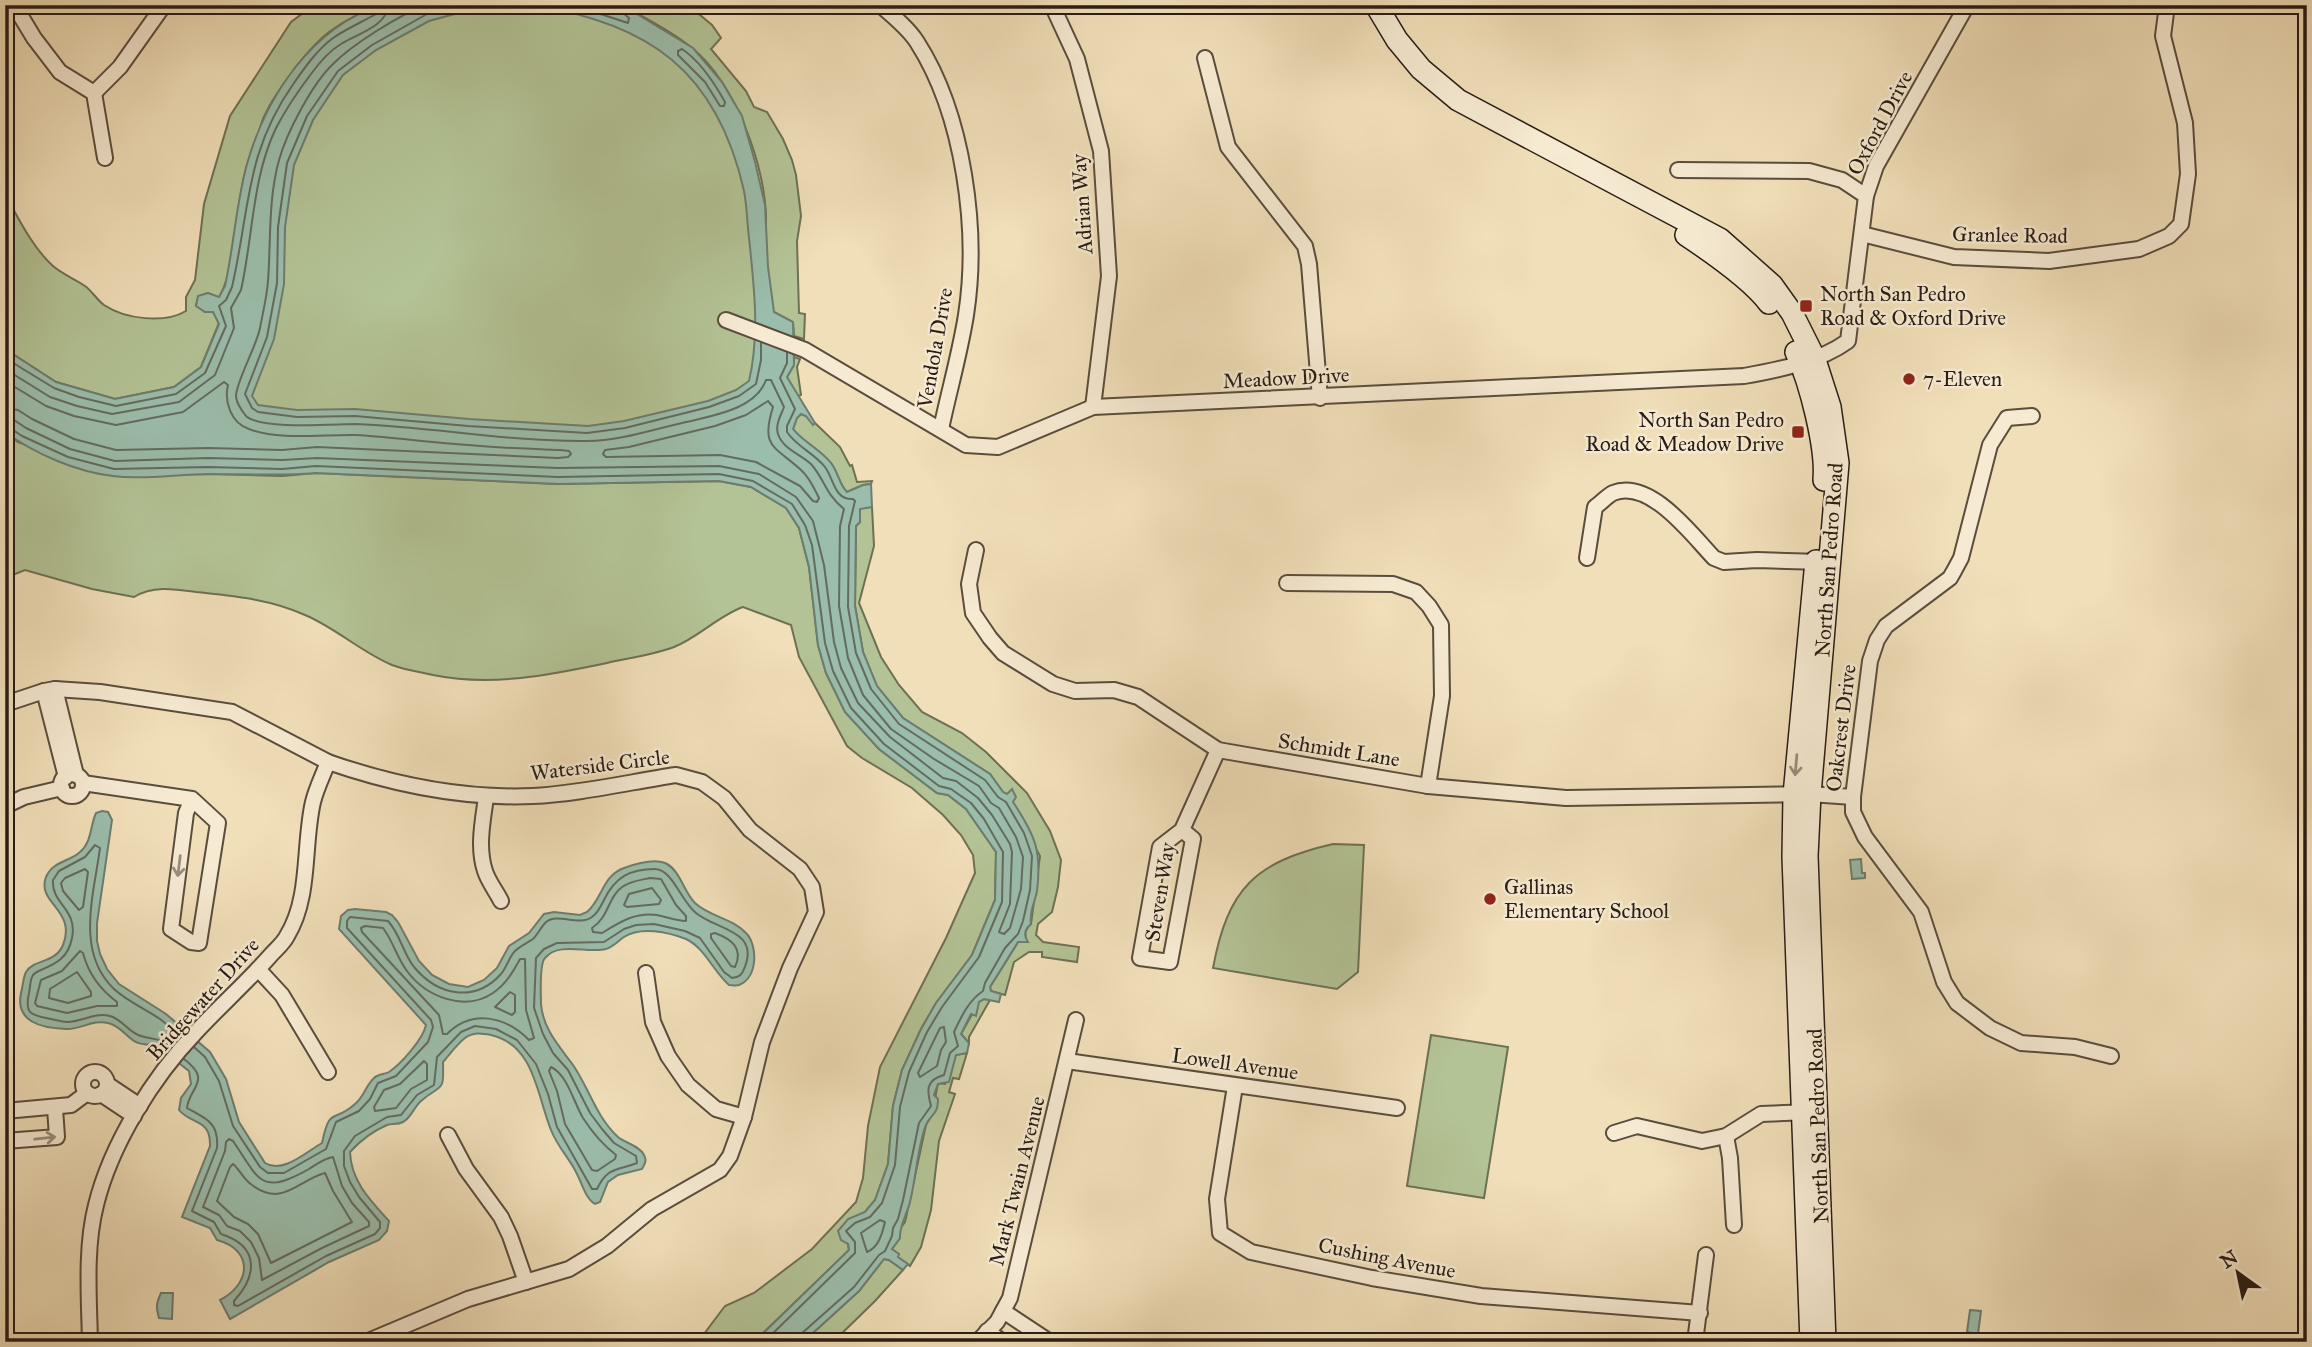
<svg xmlns="http://www.w3.org/2000/svg" width="2312" height="1347" viewBox="0 0 2312 1347" font-family="'IM FELL Great Primer',serif">
	<style>
		.green { fill: #b3c395; stroke: #6e7054; stroke-width: 2 }
		.water { fill: #9bbdab; stroke: #6d7d6f; stroke-width: 2 }
		.lines { fill: none; stroke-linecap: round; stroke-linejoin: round }
		.shore { stroke: #626c60; stroke-width: 2 }
		.street-casing { stroke: #5a4d3d; stroke-width: 18 }
		.secondary-casing { stroke: #281c14; stroke-width: 24 }
		.street { stroke: #f6ead2; stroke-width: 14 }
		.secondary { stroke: #f6ead2; stroke-width: 21 }
		.oneway { stroke: #998d7c }
		.poi-dot { fill: #8f2418; stroke: #f6ead2; stroke-width: 2.5 }
		.labels { text-anchor: middle; dominant-baseline: central; stroke-width: 5; stroke-linejoin: round; paint-order: stroke }
		.street-label { font-size: 21px; fill: #281c14; stroke: #f6ead2 }
		.poi-label { font-size: 21px; fill: #281c14; stroke: #f6ead2; text-anchor: start }
	</style>
	<rect width="100%" height="100%" fill="#f1dfb9"/>
	<filter id="stains"><feTurbulence type="fractalNoise" baseFrequency=".00286" numOctaves="4"/><feColorMatrix values="0 0 0 0 .2 0 0 0 0 .09 0 0 0 0 .02 0 0 0 .5 -.17"/></filter>
	<radialGradient id="worn" r=".72"><stop offset=".6" stop-color="#630" stop-opacity="0"/><stop offset="1" stop-color="#630" stop-opacity=".3"/></radialGradient>
	<g class="green">
		<path d="M314,5H382C364,11 344,21 329,32C307,49 266,103 260,128L358,19L436,5H582L672,36L746,153L766,223C767,168 735,83 692,48C672,31 645,18 622,5H688L712,25L721,38L711,49L746,91L754,107L767,112L783,139L792,160L796,175L801,216L797,241L799,313L805,314L804,339L794,336L793,322L776,313L761,431L444,465L212,406L255,144C232,191 243,251 219,298L208,293L199,296L196,305L205,312L213,311L219,323L201,367L174,387L115,399L56,382L5,349V194C19,219 32,247 53,266C62,274 75,279 85,286C92,291 97,300 104,305C125,319 164,324 186,311V297L195,280L204,204L230,116L291,22Z"/>
		<polygon points="794,357 800,359 797,367 801,395 797,397 787,377 794,365"/>
		<path d="M801,414L806,416L813,424L815,423L840,447L850,466L852,465L857,482L872,481L871,484L863,485L847,492C839,484 838,472 831,463C820,449 803,442 793,429L797,418Z"/>
		<path d="M5,432L18,442L114,476L208,474L282,476L316,473L558,484L719,481L751,487L786,508L799,528L809,567L818,645L826,673L845,712L879,749L937,793L948,795L966,809L996,852L995,900L972,955L936,1003L921,1029L902,1070L893,1106L888,1164L875,1200L865,1212L858,1216L848,1244L849,1250L754,1342H698L725,1306L754,1293L812,1249L856,1202L863,1178L868,1126L880,1067L946,938L975,873L973,855L961,835L943,815L912,788L862,758L847,746L799,657L791,625L743,607C718,616 699,637 674,647C653,655 629,658 607,663C550,675 492,687 433,675C420,672 405,670 392,665C361,652 336,628 305,615C270,599 233,596 196,592C175,589 153,585 134,597L92,589L25,570L5,578Z"/>
		<path d="M872,507L874,546L859,603L881,657L899,685L922,712L962,733L986,752L1027,793L1050,831L1061,860L1058,887L1052,912L1038,924L1036,935L1043,942L1079,947L1077,962L1042,957V952H1029L1014,962L1005,995L991,991L990,987L1018,942H1027C1024,934 1025,929 1031,924L1040,856L1003,792L990,774L903,718L877,687L863,652L855,606L856,526L860,522L859,508Z"/>
		<path d="M1333,844L1364,845L1358,972L1337,989L1213,968C1228,888 1255,862 1333,844Z"/>
		<polygon points="984,999 990,1000 969,1037 969,1043 961,1034 979,1002"/>
		<polygon points="1431,1035 1508,1047 1484,1198 1407,1186"/>
		<polygon points="967,1053 959,1079 953,1078 949,1092 955,1094 939,1141 931,1210 921,1247 910,1266 897,1257 892,1249 900,1238 899,1230 905,1222 926,1125 932,1115 938,1083 945,1084 956,1055"/>
		<polygon points="884,1259 889,1260 903,1270 875,1301 833,1342 803,1342 859,1291"/>
	</g>
	<g class="water">
		<path d="M382,5H518L477,8L429,21L376,50L343,75L313,120L294,165L285,227L284,284L274,339L252,396L258,405L297,410L355,409L469,419L588,426L624,421L708,401L736,390L749,381C760,334 754,286 749,238C747,223 747,206 744,191C717,71 649,23 532,5H622L693,48L722,82L742,116L755,162L765,205L768,267L774,312L793,322L794,365L787,377L815,423L813,425L806,416L801,414L797,418L793,429C803,442 820,449 831,463C838,472 839,484 847,492L863,485L871,484L872,507L860,509V522L856,526L855,606L863,652L877,686L903,718L990,774L1003,792L1007,794L1012,789L1016,797L1013,802C1035,835 1042,851 1037,891C1035,902 1029,912 1031,924C1025,929 1023,935 1028,942H1018L990,987L991,991L1001,994L999,1002L984,999L979,1002L976,1016L971,1014L961,1034L969,1043L967,1053L956,1055L949,1082L938,1084L934,1095L938,1099C938,1117 930,1113 925,1127C917,1151 916,1178 910,1202C907,1214 899,1227 900,1238L892,1249L899,1254L898,1257L908,1264L903,1270L889,1260L884,1259L859,1291L803,1342H754L849,1250L848,1244L841,1240L838,1231L848,1219L865,1212L875,1200L888,1164L893,1106L902,1070L921,1029L936,1003L972,955L995,900L996,852L966,809L948,795L937,793L879,749L845,712L826,673L818,645L809,567L799,528L786,508L751,487L719,481L558,484L316,473C280,476 245,474 209,474C178,474 144,480 113,476C77,472 35,454 5,432V349L56,382L115,399L174,387L201,367L219,324L213,312H205L196,306L198,296L208,293L219,297L225,286C234,245 236,204 247,164C266,97 312,26 382,5Z"/>
		<path d="M102,811L108,812L112,820L97,923V941L100,954L107,969L119,984L166,1014L210,1052L226,1079L239,1122L265,1163C283,1174 306,1152 322,1143C330,1105 333,1124 355,1104C364,1097 366,1085 374,1078C379,1073 384,1075 389,1072C402,1063 423,1039 426,1025L339,929L341,916L348,910L355,909L386,912L392,915L398,922L419,961L432,975L449,984L468,987L484,980L497,968L509,946L529,933L544,914L554,912L580,915L587,912C603,898 602,876 624,868C635,864 656,858 667,864C680,871 684,892 695,903C710,917 732,918 746,933C758,945 758,978 739,985C736,986 732,985 729,985C713,971 705,948 686,939C668,932 641,926 624,937C618,941 613,947 606,949C588,954 559,941 545,958C539,964 541,995 541,1004C543,1029 559,1046 573,1065C589,1088 596,1117 618,1137C625,1143 640,1146 644,1155C647,1160 645,1164 642,1169L618,1175L608,1182L600,1202L595,1204C585,1198 582,1183 576,1172C569,1158 557,1146 551,1130C537,1096 535,1045 491,1035C481,1033 473,1032 465,1038C457,1044 450,1054 443,1062C444,1094 442,1083 421,1101C414,1107 411,1118 403,1122C397,1125 392,1123 387,1125C373,1131 360,1141 350,1152C351,1181 370,1200 389,1221L387,1231L379,1240L329,1262L230,1319L220,1300C251,1284 254,1250 217,1240L210,1228L182,1217L210,1146C211,1118 191,1125 179,1110L181,1098L191,1084L189,1071C179,1064 170,1054 159,1048C151,1043 141,1046 134,1041C125,1035 119,1025 108,1023C93,1019 80,1030 66,1029C41,1028 15,1022 21,993C23,986 23,978 26,972C33,959 55,964 63,945C77,910 36,903 46,877C53,861 69,862 80,852C92,842 90,826 96,813Z"/>
		<polygon points="1861,859 1862,873 1865,873 1865,878 1852,879 1850,860"/>
		<path d="M161,1293H173L172,1319L159,1318C156,1307 156,1304 161,1293Z"/>
		<polygon points="1970,1310 1981,1311 1978,1334 1967,1332"/>
	</g>
	<g class="lines">
		<g class="shore">
			<polyline points="460,5 427,14 372,45 338,71 307,116 287,163 278,227 277,283 267,337 245,394 252,408 258,412 297,417 355,416 468,426 587,433 625,428 709,407 739,396 756,384 761,360 761,343"/>
			<polyline points="573,5 628,23 629,18 622,12 621,5"/>
			<path d="M682,49C700,61 715,84 725,102L724,106H720L705,82L678,55V51Z"/>
			<path d="M787,353V363L780,378L795,409L787,426V432C797,447 814,453 825,467C834,479 834,500 853,499L855,501L849,526L848,607L856,653L871,689L899,724L985,780L998,797L1006,802L1024,833L1032,856L1030,890L1023,921L1018,934L1005,948L985,983L983,991C969,1000 961,1017 954,1032L958,1046L950,1053L944,1075C925,1080 927,1091 931,1106L919,1123L903,1200L898,1219L893,1228L892,1236L885,1251L879,1255L854,1287L801,1334L799,1342"/>
			<path d="M5,358L54,388L79,397L116,406L176,394L205,373L226,326L219,306L226,300L232,287C250,209 245,152 294,83C305,67 317,50 333,38C346,29 362,22 376,14L379,5"/>
			<path d="M5,369L50,397L77,406L112,414L179,402L215,375L234,328L231,308L241,290C253,237 252,178 276,128C286,109 298,91 311,74C319,63 329,51 341,44C356,34 387,27 388,5"/>
			<path d="M5,381L46,406L74,416L116,425L183,412L224,382L228,385C224,402 231,423 249,429C278,441 325,434 356,435C394,437 431,443 469,445C499,448 530,449 560,450L569,451L571,454L568,457L558,458L317,447L282,450L208,448L116,450L74,439L32,419L18,410L5,408"/>
			<path d="M768,401L773,407C760,448 775,446 801,470C810,478 814,488 819,498L817,502L813,501L800,486L756,462L720,455L606,457L603,454L605,450L629,447L715,426L746,415Z"/>
			<path d="M5,418L14,420L26,428L70,449L115,461L208,458L282,460L317,458L558,468L719,466L759,474L796,497L813,521L824,565L834,642L841,668L858,703L890,737L943,778L956,781L978,798L992,815L1010,844L1012,852L1010,904L999,932L1004,934L1010,928L1021,889L1023,857L1016,837L999,808L991,803L979,786L934,759L891,729L863,695L848,658L839,606L840,526L844,509C826,495 825,480 811,464C800,454 783,449 778,434C775,425 781,415 784,407L771,380H766C756,408 716,415 691,421C657,428 622,441 587,441C510,442 433,427 356,424C334,424 261,430 246,416C242,411 237,404 236,397C235,384 257,345 260,328C263,312 267,296 268,281C271,241 268,200 279,160C287,132 312,84 333,64C353,44 399,15 426,5"/>
			<polyline points="5,427 10,428 22,436 68,457 114,469 208,467 282,469 316,466 558,477 719,474 753,481 792,504 805,525 812,545 825,643 833,671 851,708 884,744 939,786 951,789 971,803 984,819 1003,852 1002,902 979,957 942,1007 927,1032 909,1072 900,1107 895,1165 882,1203 870,1217 855,1223 846,1231 855,1242 855,1253 764,1342"/>
			<polygon points="85,869 88,872 83,907 79,910 63,891 61,883 65,878"/>
			<path d="M650,878L661,879L676,905L686,916V921C676,921 667,917 657,915C635,912 620,922 602,933L593,932L592,928C609,917 608,897 622,887C630,881 641,880 650,878Z"/>
			<polygon points="652,888 661,900 659,904 627,907 624,905 629,894"/>
			<path d="M365,926L383,928C393,941 397,958 407,971C426,997 465,1012 493,993C506,984 513,972 520,959H525L526,1010L534,1038L529,1040C505,1016 472,1009 447,1034H443L439,1015L362,932L361,928Z"/>
			<path d="M715,933C731,939 744,948 735,967L731,966L711,938V934Z"/>
			<path d="M80,951L83,953C88,973 101,990 117,1002V1006H97L67,1013L37,1006L35,1003L41,980L62,971Z"/>
			<polygon points="77,972 91,992 91,996 68,1003 49,998 50,989"/>
			<polygon points="510,992 515,995 515,1012 512,1015 495,1007"/>
			<polygon points="944,1027 946,1042 941,1050 937,1066 920,1077 918,1073 940,1028"/>
			<path d="M171,1048C158,1037 155,1040 141,1036C129,1033 122,1019 110,1016C94,1012 82,1022 67,1022C62,1022 56,1020 51,1019C32,1015 24,1015 29,993C30,988 30,982 32,977C36,966 66,970 72,938C78,909 51,904 53,880L59,871L85,857L95,845L100,848C94,894 75,952 114,989C127,1001 145,1009 160,1019C167,1024 174,1030 180,1036"/>
			<path d="M184,1059C213,1081 189,1087 187,1108C206,1119 219,1122 217,1148L192,1211L214,1222L221,1234C259,1246 258,1275 234,1301V1305L238,1306L326,1256L375,1234L380,1228V1222L359,1197L350,1182L344,1166V1151L355,1136L387,1117L401,1115L417,1095L434,1085L437,1057L461,1032L475,1026L496,1029L517,1040L536,1064L548,1094L557,1127L592,1189H597C608,1166 617,1171 637,1163L636,1156L614,1143L602,1129L590,1113L568,1070L553,1053L543,1034L534,1008L536,958L544,949L557,943L604,942L624,929L636,925L654,924L685,931L700,938L724,972L732,978C739,977 742,975 744,969C761,930 716,930 696,913C681,901 672,869 655,869C630,869 615,877 604,900C601,906 598,913 592,917C578,927 558,912 546,922C541,927 538,934 533,939C527,943 520,946 515,951C509,957 507,967 501,974C475,1003 438,996 414,967C403,953 400,934 388,921L350,917L347,921V928L431,1020L433,1027L428,1042L396,1076L378,1083L370,1099L359,1111L336,1122L326,1149L284,1173H268L260,1167L233,1126L219,1081L205,1057L194,1047"/>
			<polygon points="424,1061 427,1064 427,1080 411,1089 396,1108 375,1111 374,1107 384,1090 400,1084"/>
			<path d="M551,1067C567,1074 574,1103 583,1118C592,1132 603,1145 616,1155L615,1159L597,1171L592,1170L565,1124L557,1091L549,1071Z"/>
			<path d="M229,1139L233,1141C259,1179 260,1197 309,1169C317,1164 325,1158 333,1157L342,1186L352,1203L369,1222V1226L322,1248L262,1280L259,1258L251,1242L240,1231L227,1226L219,1215L203,1207L225,1151L226,1142Z"/>
			<path d="M233,1164C240,1170 244,1180 252,1185C283,1208 298,1180 325,1173L333,1191L352,1222L271,1263L258,1234L248,1224L234,1217L217,1201L230,1167Z"/>
			<path d="M880,1220L885,1222C882,1234 879,1247 867,1252L861,1233Z"/>
		</g>
		<defs>
			<g id="street">
				<polyline points="14,5 34,38 60,72 94,93 105,158"/>
				<path d="M880,5C893,16 908,28 917,42C964,115 979,231 966,315C960,353 949,391 941,429"/>
				<polyline points="1052,5 1077,59 1101,151 1109,276 1093,407"/>
				<polyline points="1205,58 1228,147 1305,246 1309,264 1320,398"/>
				<polyline points="94,93 120,67 164,5"/>
				<polyline points="1678,170 1809,171 1842,180 1866,196"/>
				<polyline points="1862,234 1954,257 2049,261 2139,249 2169,236 2181,224 2188,174 2185,123 2163,36 2167,5"/>
				<path d="M726,320L805,350L966,445L998,447L1093,407L1744,376C1778,370 1819,362 1848,341L1866,196L1876,166L1967,5"/>
				<polyline points="2032,416 2007,418 1990,445 1961,558 1954,571 1950,578 1886,626 1877,640 1870,661 1853,797 1853,812 1865,837 1921,912 1944,982 1957,1003 1990,1028 2021,1043 2075,1047 2111,1056"/>
				<polyline points="976,550 969,584 973,613 990,638 1003,653 1053,684 1075,691 1114,690 1138,697 1218,750 1428,786 1566,798 1810,794 1853,797"/>
				<path d="M1587,558L1595,507C1601,503 1607,496 1613,493C1650,478 1692,535 1714,558L1724,562L1757,560L1822,562"/>
				<polyline points="1287,583 1393,584 1416,592 1429,606 1441,625 1442,696 1428,786"/>
				<polyline points="55,689 76,775"/>
				<polyline points="44,691 66,777"/>
				<path d="M5,704L44,691L55,689L100,692L232,712L328,762C394,785 463,799 533,796C578,794 630,782 676,775L702,782L724,798L750,830L800,869L812,887L816,912L790,968L762,1042L744,1117L730,1156L720,1170L652,1209L607,1246L569,1269L468,1299L366,1342"/>
				<circle cx="72" cy="785" r="11"/>
				<polyline points="83,783 192,799 218,823 199,943 191,942 171,929 186,813 192,799"/>
				<path d="M486,797C483,820 477,847 485,871C488,881 496,891 501,901"/>
				<polyline points="5,806 24,797 62,788"/>
				<polyline points="1182,830 1193,839 1170,962 1140,958 1160,847 1182,830 1218,750"/>
				<polyline points="258,969 282,995 328,1072"/>
				<polyline points="646,973 653,1022 668,1056 688,1085 716,1109 744,1117"/>
				<polyline points="1067,1061 1397,1108"/>
				<circle cx="95" cy="1084" r="12"/>
				<polyline points="107,1084 140,1106"/>
				<polyline points="1235,1086 1217,1199 1220,1233 1251,1252 1372,1278 1481,1296 1700,1313"/>
				<polyline points="101,1094 134,1116"/>
				<polyline points="5,1111 71,1105 87,1093"/>
				<polyline points="1614,1133 1637,1126 1702,1141 1726,1136 1761,1114 1809,1112"/>
				<polyline points="448,1135 466,1169 501,1217 510,1236 526,1282"/>
				<polyline points="1726,1136 1730,1158 1734,1225"/>
				<polyline points="5,1141 57,1137 55,1108"/>
				<polyline points="1003,1311 1050,1342"/>
				<polyline points="987,1331 1003,1342"/>
				<path d="M90,1342C89,1297 85,1248 96,1205C111,1144 153,1077 196,1032C220,1006 246,983 270,956C275,950 283,944 287,936C311,897 303,845 313,802C316,789 323,775 328,762"/>
				<polyline points="977,1342 997,1322 1010,1298 1076,1020"/>
				<polyline points="1695,1342 1706,1255"/>
			</g>
			<g id="secondary">
				<polyline points="1376,5 1397,40 1421,69 1458,100 1720,239 1772,285 1792,313 1814,357 1830,407 1838,463 1810,794 1807,856 1825,1342"/>
				<path d="M1686,235C1710,251 1752,280 1769,303"/>
				<path d="M1796,352C1810,382 1827,448 1824,480"/>
				<polyline points="1811,1342 1793,857 1794,795 1816,561"/>
			</g>
		</defs>
		<use href="#street" class="street-casing"/>
		<use href="#secondary" class="secondary-casing"/>
		<use href="#street" class="street"/>
		<use href="#secondary" class="secondary"/>
	</g>
	<defs><path id="oneway-shaft" d="M-6 0H5M1.5-3L5.5 0L1.5 3" fill="none" stroke-width="1.6" stroke-linecap="round" stroke-linejoin="round" transform="scale(1.75)"/></defs>
	<g class="oneway">
		<use href="#oneway-shaft" transform="translate(1796 765) rotate(95)"/>
		<use href="#oneway-shaft" transform="translate(179 866) rotate(97)"/>
		<use href="#oneway-shaft" transform="translate(45 1138) rotate(-6)"/>
	</g>
	<g class="poi-dot">
		<rect x="1799" y="299" width="14" height="14" rx="3.5"/>
		<circle cx="1909" cy="379" r="7"/>
		<rect x="1791" y="425" width="14" height="14" rx="3.5"/>
		<circle cx="1490" cy="899" r="7"/>
	</g>
	<g class="labels">
		<g class="street-label">
			<text transform="translate(1880 123) rotate(-62)">Oxford Drive</text>
			<text transform="translate(1082 204) rotate(-94)">Adrian Way</text>
			<text transform="translate(2010 235) rotate(1)">Granlee Road</text>
			<text transform="translate(935 348) rotate(-80)">Vendola Drive</text>
			<text transform="translate(1286 378) rotate(-3)">Meadow Drive</text>
			<text transform="translate(1829 560) rotate(-86)">North San Pedro Road</text>
			<text transform="translate(1841 728) rotate(-83)">Oakcrest Drive</text>
			<text transform="translate(1339 750) rotate(9)">Schmidt Lane</text>
			<text transform="translate(600 765) rotate(-7)">Waterside Circle</text>
			<text transform="translate(1160 892) rotate(-81)">Steven Way</text>
			<text transform="translate(203 999) rotate(-48)">Bridgewater Drive</text>
			<text transform="translate(1235 1064) rotate(8)">Lowell Avenue</text>
			<text transform="translate(1818 1126) rotate(-92)">North San Pedro Road</text>
			<text transform="translate(1017 1181) rotate(-76)">Mark Twain Avenue</text>
			<text transform="translate(1387 1258) rotate(11)">Cushing Avenue</text>
		</g>
		<g class="poi-label">
			<text x="1820" y="294">North San Pedro<tspan x="1820" dy="24">Road &amp; Oxford Drive</tspan></text>
			<text x="1923" y="379">7-Eleven</text>
			<text x="1784" y="420" text-anchor="end">North San Pedro<tspan x="1784" dy="24">Road &amp; Meadow Drive</tspan></text>
			<text x="1504" y="887">Gallinas<tspan x="1504" dy="24">Elementary School</tspan></text>
		</g>
	</g>
	<rect width="2312" height="1347" fill="none" stroke="#f1dfb9" stroke-width="28"/>
	<rect x="7" y="7" width="2298" height="1333" fill="none" stroke="#281c14" stroke-width="3.5"/>
	<rect x="14" y="14" width="2284" height="1319" fill="none" stroke="#281c14" stroke-width="2"/>
	<g transform="translate(2238 1273) rotate(327)" stroke="#f6ead2" stroke-width="5" paint-order="stroke">
	<path d="M0-5L12 26L0 18L-12 26Z" fill="#281c14"/>
	<text y="-10" font-size="19" font-weight="bold" text-anchor="middle" fill="#281c14">N</text>
	</g>
	<rect width="100%" height="100%" filter="url(#stains)"/>
	<rect width="100%" height="100%" fill="url(#worn)"/>
</svg>
